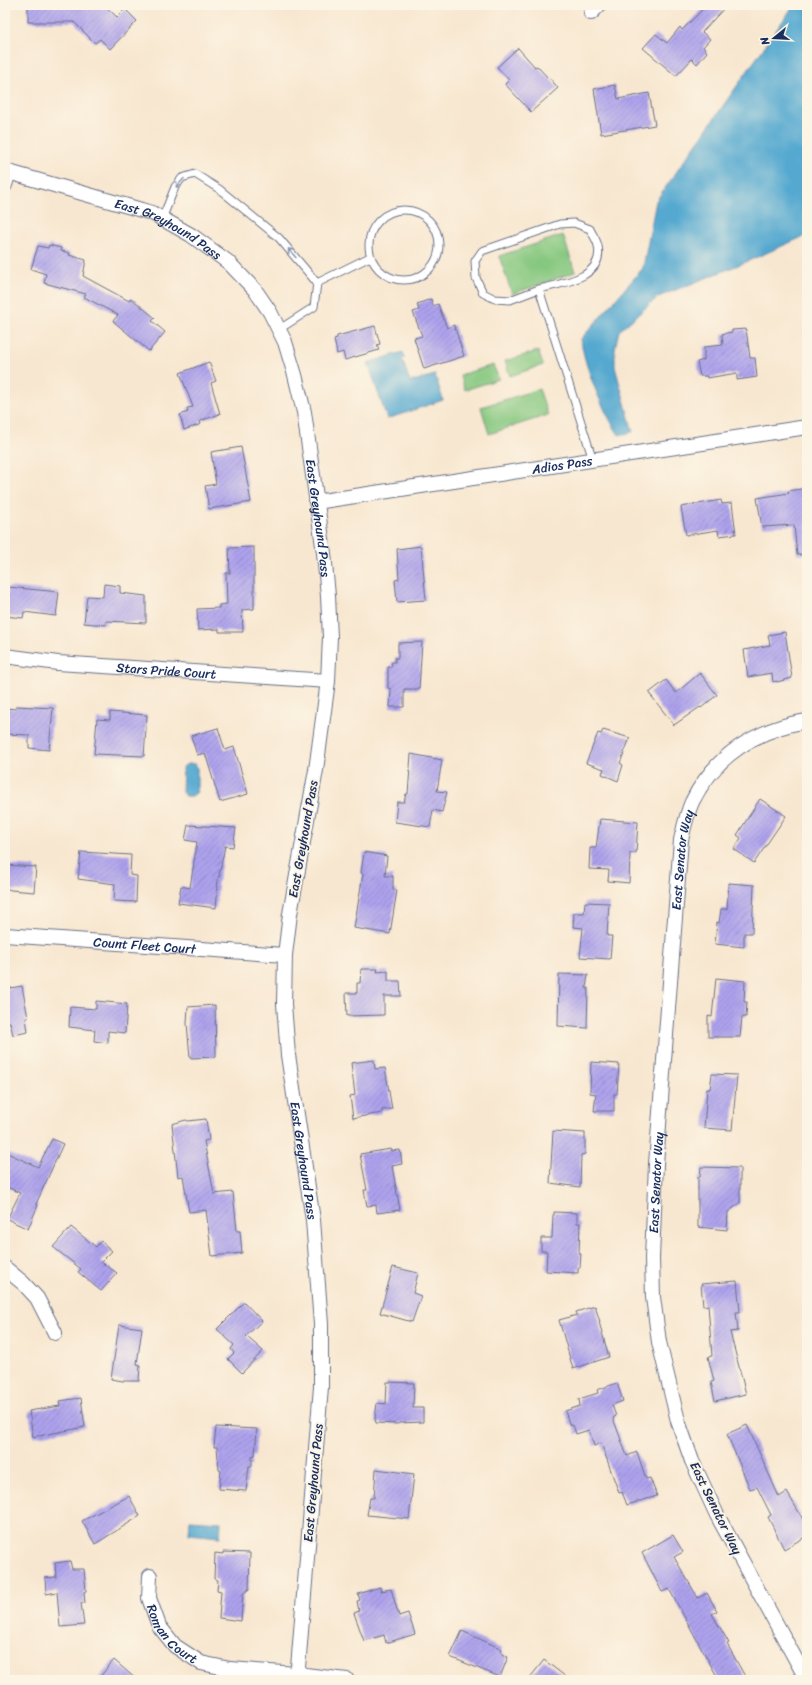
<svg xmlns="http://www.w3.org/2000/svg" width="812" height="1685" viewBox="0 0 812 1685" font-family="Sriracha,sans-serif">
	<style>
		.pitch { fill: #87c880; stroke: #517c6f }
		.water { fill: #54a9d0; stroke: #386c97 }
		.building { fill: url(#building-hatch) }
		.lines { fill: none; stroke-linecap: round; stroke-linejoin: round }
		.lane-casing { stroke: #686f86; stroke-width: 9 }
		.street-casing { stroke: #686f86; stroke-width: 16 }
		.lane { stroke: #fff; stroke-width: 7 }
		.street { stroke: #fff; stroke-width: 14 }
		.oneway { stroke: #8d97ae }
		.labels { text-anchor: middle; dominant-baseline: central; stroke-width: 4; stroke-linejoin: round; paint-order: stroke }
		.street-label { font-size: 13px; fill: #1b2f5e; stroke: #fcf5e5 }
	</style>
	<defs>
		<pattern id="building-hatch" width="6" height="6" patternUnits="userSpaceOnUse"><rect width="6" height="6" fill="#ada2ed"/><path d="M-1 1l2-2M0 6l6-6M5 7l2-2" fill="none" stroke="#8c84c3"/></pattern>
	</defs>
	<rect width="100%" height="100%" fill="#fcf5e5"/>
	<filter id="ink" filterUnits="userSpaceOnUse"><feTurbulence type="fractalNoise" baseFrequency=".025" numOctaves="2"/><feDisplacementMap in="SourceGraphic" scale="8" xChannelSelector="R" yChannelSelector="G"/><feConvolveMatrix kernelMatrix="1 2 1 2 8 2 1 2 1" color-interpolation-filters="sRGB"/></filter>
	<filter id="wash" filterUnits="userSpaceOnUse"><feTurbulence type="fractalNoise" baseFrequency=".012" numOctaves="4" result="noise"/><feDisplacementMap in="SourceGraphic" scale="16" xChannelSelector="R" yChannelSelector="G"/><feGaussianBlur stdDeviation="0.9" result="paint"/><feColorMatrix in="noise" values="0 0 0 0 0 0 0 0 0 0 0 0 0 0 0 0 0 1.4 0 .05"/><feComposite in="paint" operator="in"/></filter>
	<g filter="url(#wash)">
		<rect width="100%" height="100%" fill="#f8e7d0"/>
		<g class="pitch">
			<polygon points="563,235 575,272 512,294 499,256"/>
			<polygon points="538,351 543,365 510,376 505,361"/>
			<polygon points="493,365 499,379 465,390 460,375"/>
			<polygon points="539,389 548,415 489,434 481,407"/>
		</g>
		<g class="water">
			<path d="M794,5H807V235L746,262L658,297L619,331L615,348V367L633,432L619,435C603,411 584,367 581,339L643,268L656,201Z"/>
			<polygon points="403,352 405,358 402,359 410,382 435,375 443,400 387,419 368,363"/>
			<polygon points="187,764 195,764 197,768 197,792 192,796 185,796 182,792 183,767"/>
			<polygon points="190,1520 221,1522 220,1537 189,1534"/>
		</g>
		<g id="blocks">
			<g class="building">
				<polygon points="28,5 104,5 117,17 125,9 137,21 110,49 100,39 95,43 74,22 28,22"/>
				<polygon points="707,5 727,5 702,32 710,39 703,47 707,52 697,64 692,59 676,76 643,48 656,34 667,43 680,27 682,30"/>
				<polygon points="518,48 535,67 537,66 548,78 549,77 558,88 531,112 505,84 509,80 497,67"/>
				<polygon points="615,85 618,99 649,93 655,125 601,134 594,89"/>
				<polygon points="49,245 61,248 61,251 70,253 69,255 86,260 83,276 129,301 131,298 155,318 152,321 165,332 149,351 113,321 118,315 84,297 86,294 44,283 46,274 31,269 38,246 48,248"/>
				<polygon points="431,299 433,306 438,304 447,328 454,325 464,356 424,369 414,338 422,336 413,312 419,310 417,304"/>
				<polygon points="375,326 380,344 377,345 379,350 345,360 343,352 337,354 334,339 337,338 337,336"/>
				<polygon points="746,329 750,358 755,358 757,377 737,380 737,373 707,378 707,376 700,376 697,362 704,360 704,347 723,345 722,334 732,332 732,330"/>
				<polygon points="209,362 216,381 211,383 220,414 200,421 201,424 184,430 180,415 188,412 187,408 193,407 180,373"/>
				<polygon points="241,447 251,502 209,509 205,486 216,484 211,452"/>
				<polygon points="807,488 807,554 797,555 794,525 762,527 757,498 789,493 788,491"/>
				<polygon points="721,500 722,504 732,503 736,534 719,536 718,530 686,535 681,507"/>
				<polygon points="421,546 426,600 397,602 395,580 399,579 397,549"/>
				<polygon points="254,547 254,609 242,610 243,632 219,632 219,629 198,630 197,609 219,608 219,605 227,604 226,573 230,573 229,548"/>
				<polygon points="104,584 120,586 120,593 146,596 146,623 106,621 106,625 84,623 87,596 103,597"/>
				<polygon points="8,587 59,592 56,616 24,612 23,618 5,616"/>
				<polygon points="785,632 792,678 777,682 777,681 773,682 772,673 748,677 744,650 770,645 768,635"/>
				<polygon points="422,642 419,689 404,689 404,707 390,707 391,689 388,688 388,667 391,667 392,662 395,662 395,658 398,658 398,643"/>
				<polygon points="700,673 717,695 701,708 700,707 674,725 649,693 666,680 676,693"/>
				<polygon points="16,706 53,708 49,750 29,748 29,735 5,734 5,708 16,709"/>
				<polygon points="110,712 147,715 144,756 94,754 97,719 110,720"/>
				<polygon points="218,728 225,750 234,747 248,794 220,802 205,753 197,755 191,736"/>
				<polygon points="603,730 630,738 620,763 623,765 618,781 602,774 604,769 586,763 598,733 601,734"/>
				<polygon points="411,754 442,760 437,791 447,792 442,812 433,810 430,827 395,822 397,802 404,802 406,794 408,794"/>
				<polygon points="760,799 786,816 754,863 734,849 741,838 737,835"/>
				<polygon points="600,819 638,822 636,853 630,853 629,883 608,881 609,870 589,869 590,848 596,848"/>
				<polygon points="188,825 236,828 233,847 225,846 217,886 218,886 216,908 178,903 181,886 190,888 197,842 185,840"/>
				<polygon points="81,852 131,855 130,875 137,876 136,902 114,901 115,884 78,879"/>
				<polygon points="364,852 387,856 385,876 393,876 393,890 397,890 390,934 354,928 363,874 361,873"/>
				<polygon points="5,865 36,867 34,892 11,890 5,888"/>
				<polygon points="729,883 754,885 752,933 744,933 744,947 715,944 717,922 719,923 721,909 727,909"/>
				<polygon points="585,902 609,903 607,936 612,936 610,959 580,957 583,928 573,927 574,913 584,913"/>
				<polygon points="361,969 378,969 377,972 388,971 388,981 400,981 401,996 384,996 384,1015 347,1016 346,993 357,993 357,983 360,983"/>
				<polygon points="559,974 588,975 586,988 588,988 587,1028 558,1026"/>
				<polygon points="716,978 745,981 744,1002 747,1002 746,1017 742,1017 740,1037 708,1037 708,1016 712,1017"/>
				<polygon points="22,986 28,1018 26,1018 28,1032 13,1035 10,1022 5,1023 5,989"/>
				<polygon points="96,1001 127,1004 125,1033 108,1031 108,1043 94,1041 95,1030 69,1027 70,1007 96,1009"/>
				<polygon points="215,1005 216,1057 190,1058 187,1023 188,1007"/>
				<polygon points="374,1060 375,1069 385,1068 392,1109 382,1110 382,1113 353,1118 350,1096 355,1095 351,1063"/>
				<polygon points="591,1062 619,1064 617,1094 614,1094 614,1111 594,1111 596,1094 590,1093"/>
				<polygon points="712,1074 737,1075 732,1130 704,1128 707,1089 710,1089"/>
				<polygon points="206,1119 209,1140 204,1141 214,1194 233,1192 237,1231 240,1231 242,1253 212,1256 206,1210 189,1212 183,1176 178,1177 172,1124 186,1120 188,1121"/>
				<polygon points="553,1131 585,1133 585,1154 581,1155 580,1187 550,1183"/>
				<polygon points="52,1139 63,1144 36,1204 38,1205 28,1229 7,1219 20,1193 5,1186 5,1152 38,1167"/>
				<polygon points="391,1149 392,1151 400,1150 402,1164 392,1166 400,1210 377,1213 376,1205 367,1206 364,1190 367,1190 360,1154"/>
				<polygon points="701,1167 740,1168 740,1203 728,1212 727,1230 698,1227 698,1177 700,1177"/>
				<polygon points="554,1212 577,1213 577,1223 580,1223 579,1253 581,1254 580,1268 578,1268 578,1273 546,1271 547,1251 541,1251 541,1238 552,1238 553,1215 554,1215"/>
				<polygon points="71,1227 96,1247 101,1241 112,1251 101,1262 117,1273 101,1291 78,1272 81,1269 53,1247"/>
				<polygon points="393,1267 418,1273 413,1293 421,1296 412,1322 380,1313"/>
				<polygon points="737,1281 740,1312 736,1312 738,1331 730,1332 746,1394 715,1401 711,1382 714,1381 708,1357 712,1356 708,1305 703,1306 701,1284"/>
				<polygon points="244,1302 262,1321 246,1336 263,1351 242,1373 228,1359 234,1353 231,1349 234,1345 217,1329"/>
				<polygon points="595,1306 600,1322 599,1322 609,1357 573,1369 559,1320 577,1315 576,1312"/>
				<polygon points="119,1325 142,1328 137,1364 140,1365 139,1381 123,1381 111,1379"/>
				<polygon points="387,1382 414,1383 413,1408 423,1408 423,1422 399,1423 398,1424 376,1423 375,1419 377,1403 386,1404"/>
				<polygon points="617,1383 623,1401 612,1405 616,1416 613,1418 627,1456 637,1452 646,1479 650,1478 657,1496 627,1505 622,1492 619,1493 601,1443 594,1446 589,1430 576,1434 573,1425 570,1426 565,1411 580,1406 579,1399 598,1393 597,1390"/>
				<polygon points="81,1398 85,1427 33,1437 29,1411 60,1406 59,1401"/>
				<polygon points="747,1425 779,1497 787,1492 807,1526 807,1536 784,1549 768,1517 771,1515 757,1487 750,1489 727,1434"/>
				<polygon points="216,1427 257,1429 255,1455 252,1456 252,1466 249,1466 246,1491 219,1489 221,1471 219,1470 217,1447 214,1447"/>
				<polygon points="376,1469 414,1474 409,1519 367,1515 370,1498 374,1498"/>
				<polygon points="129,1496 140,1516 95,1544 82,1521"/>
				<polygon points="673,1535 683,1552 674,1557 698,1598 707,1593 717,1611 712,1614 729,1643 727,1644 747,1680 719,1680 669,1589 662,1592 642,1553"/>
				<polygon points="223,1552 250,1553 249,1589 243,1594 241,1621 219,1618 221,1591 217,1590 218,1580 214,1579 215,1553 223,1554"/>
				<polygon points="70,1561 72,1569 84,1569 86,1591 84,1592 85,1603 81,1603 84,1625 60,1627 57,1592 46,1594 45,1578 56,1577 55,1563"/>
				<polygon points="380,1587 381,1591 391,1589 399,1616 408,1613 415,1634 386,1643 384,1635 364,1641 354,1613 359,1611 357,1601 360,1600 358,1594"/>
				<polygon points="462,1631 502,1649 501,1653 508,1657 500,1677 450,1657"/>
				<polygon points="114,1660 137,1680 97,1680"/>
				<polygon points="544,1660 570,1680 528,1680"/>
			</g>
		</g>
	</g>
	<g filter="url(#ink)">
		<use href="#blocks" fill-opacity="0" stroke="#686f86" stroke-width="1"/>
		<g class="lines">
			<defs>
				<g id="lane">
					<circle cx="404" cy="245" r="35"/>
					<polyline points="162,219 175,187 182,178 195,174 219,189 279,238 317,283 314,307 278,330"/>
					<polyline points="317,283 370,257"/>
					<path d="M539,289L510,300L495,299L483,293L476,278L475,261L482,251L560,224L574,223L590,229C592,234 597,240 598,246C605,278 560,284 539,289L593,460"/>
				</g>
				<g id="street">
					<polyline points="591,13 599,5"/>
					<path id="s1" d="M5,171L152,213L191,235L228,262L255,290L270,312L285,342L295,375L304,412L324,553L328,596L330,637L328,681L316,770L290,914L285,955L284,1004L288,1055L313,1220L321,1324V1387L297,1680"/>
					<polyline points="5,185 9,172"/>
					<path id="s2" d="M316,502L807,427"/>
					<path id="s3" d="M5,656L58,663L328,681"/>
					<path id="s4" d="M5,935L285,955"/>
					<polyline points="5,1268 23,1283 37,1298 55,1333"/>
					<path id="s5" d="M150,1576L149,1598L159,1626L175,1646L201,1663L230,1669L297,1674L347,1680"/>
					<path id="s6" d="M807,1680L717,1515L692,1461L678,1421L659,1342L653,1297L652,1258L656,1164L681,840C684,827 687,813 692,802C715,755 757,729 807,721"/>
				</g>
			</defs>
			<use href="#lane" class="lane-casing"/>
			<use href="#street" class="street-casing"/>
			<use href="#lane" class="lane"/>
			<use href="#street" class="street"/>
		</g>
		<defs><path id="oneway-shaft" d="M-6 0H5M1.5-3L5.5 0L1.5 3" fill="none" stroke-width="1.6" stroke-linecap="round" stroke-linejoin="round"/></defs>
		<g class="oneway">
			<use href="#oneway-shaft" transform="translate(180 183) rotate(132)"/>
			<use href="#oneway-shaft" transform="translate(292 253) rotate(-130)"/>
		</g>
	</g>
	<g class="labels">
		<g class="street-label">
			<text stroke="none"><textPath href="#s1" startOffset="174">East Greyhound Pass</textPath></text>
			<text stroke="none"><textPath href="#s2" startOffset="249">Adios Pass</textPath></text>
			<text stroke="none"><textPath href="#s1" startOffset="522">East Greyhound Pass</textPath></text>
			<text stroke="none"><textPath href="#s3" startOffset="162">Stars Pride Court</textPath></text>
			<text transform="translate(303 839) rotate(-80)">East Greyhound Pass</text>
			<text stroke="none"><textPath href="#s6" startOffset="855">East Senator Way</textPath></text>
			<text stroke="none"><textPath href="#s4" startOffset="140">Count Fleet Court</textPath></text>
			<text stroke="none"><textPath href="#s1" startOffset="1170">East Greyhound Pass</textPath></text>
			<text stroke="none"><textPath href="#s6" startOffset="531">East Senator Way</textPath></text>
			<text transform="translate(313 1483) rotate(-85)">East Greyhound Pass</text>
			<text transform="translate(716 1508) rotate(64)">East Senator Way</text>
			<text stroke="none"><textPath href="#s5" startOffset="66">Roman Court</textPath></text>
		</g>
	</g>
	<rect width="812" height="1685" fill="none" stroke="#fcf5e5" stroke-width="20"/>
	<g transform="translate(774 38) rotate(252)" stroke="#fcf5e5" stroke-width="3" paint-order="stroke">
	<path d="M0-3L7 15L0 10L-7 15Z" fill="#1b2f5e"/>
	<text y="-6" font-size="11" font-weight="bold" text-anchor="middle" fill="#1b2f5e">N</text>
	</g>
</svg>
